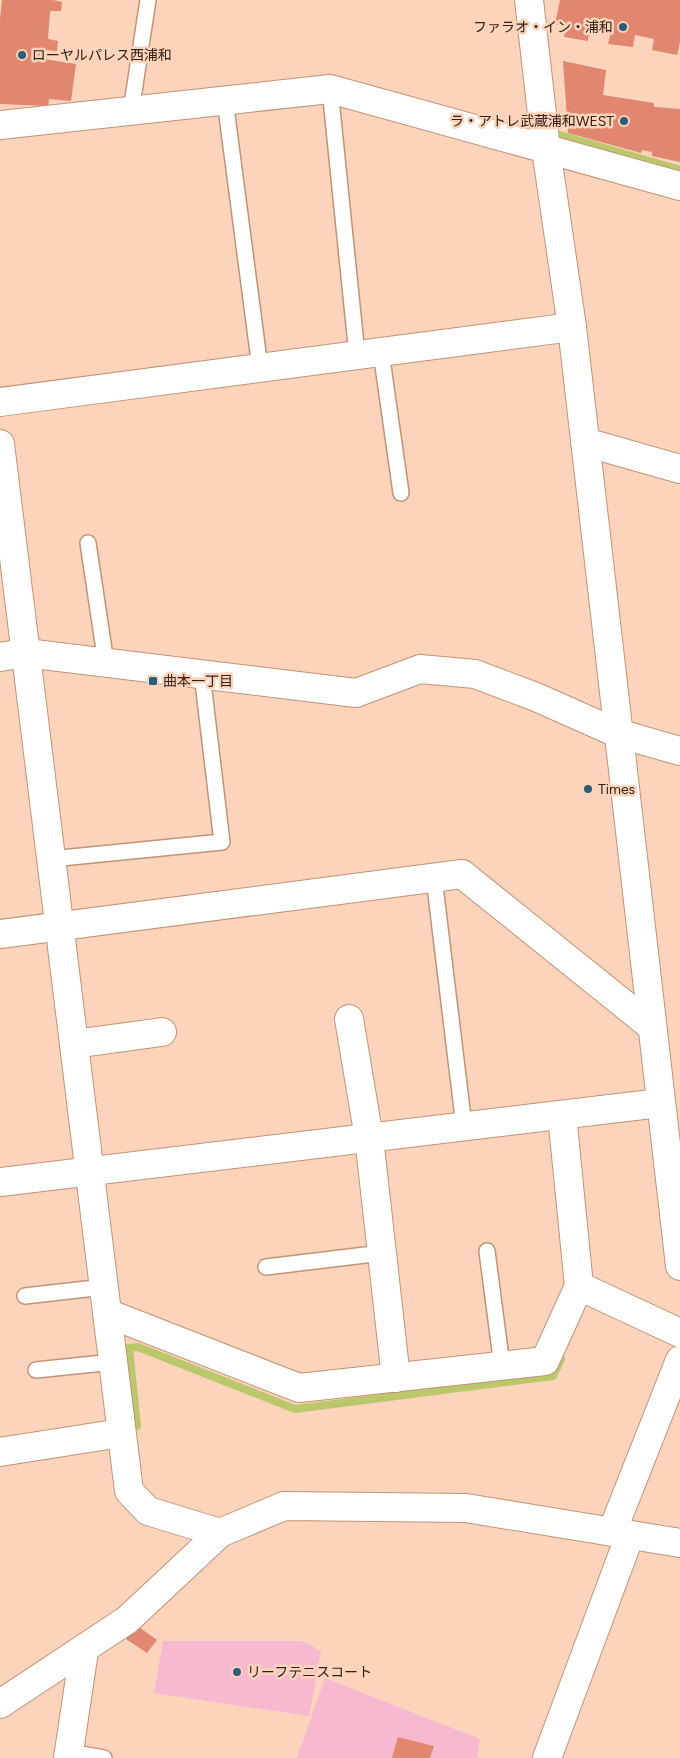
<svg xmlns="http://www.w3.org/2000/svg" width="680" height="1758" viewBox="0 0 680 1758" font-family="Figtree,'Noto Sans JP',sans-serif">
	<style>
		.green { fill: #f6b9cf }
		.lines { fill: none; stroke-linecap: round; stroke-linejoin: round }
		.stream { stroke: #bbc76b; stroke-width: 8 }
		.building { fill: #e2876f }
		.service-casing { stroke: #c19375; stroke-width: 18 }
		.minor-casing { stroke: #c19375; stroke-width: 30 }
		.service { stroke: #fff; stroke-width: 15 }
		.minor { stroke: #fff; stroke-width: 28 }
		.poi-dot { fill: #295d7a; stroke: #fbd4bb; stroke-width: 2 }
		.labels { text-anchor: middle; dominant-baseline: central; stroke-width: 5; stroke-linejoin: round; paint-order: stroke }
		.poi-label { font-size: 14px; fill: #332115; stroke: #fbd4bb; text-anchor: start }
	</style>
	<rect width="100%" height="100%" fill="#fbd4bb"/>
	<g class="green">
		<polygon points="163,1641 302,1641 321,1651 309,1716 154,1693"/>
		<polygon points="325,1678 480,1739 477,1758 297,1758"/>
	</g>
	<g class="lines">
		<g class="stream">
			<polyline points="556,134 680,170"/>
			<polyline points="126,1427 137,1426 129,1348 138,1347 295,1409 553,1376 561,1359"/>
		</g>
	</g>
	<g class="building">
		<polygon points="2,0 53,0 62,2 61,11 50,11 48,39 58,41 57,51 45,50 44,59 76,64 71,101 49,99 48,106 0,104 0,19"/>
		<polygon points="560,0 680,0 680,42 677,55 652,50 654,39 635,35 633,47 608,44 611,32 590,27 588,41 564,37 566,26 555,24"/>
		<polygon points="563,61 606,70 603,95 654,103 654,107 680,109 680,162 652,156 652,152 642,150 641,153 568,133"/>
		<polygon points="136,1625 157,1640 147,1653 126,1639"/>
		<polygon points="398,1737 434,1746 430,1758 392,1758"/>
	</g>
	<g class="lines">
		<defs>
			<g id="service">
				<polyline points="330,89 357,355"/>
				<polyline points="225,100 260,368"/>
				<polyline points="131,111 148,0"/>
				<polyline points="381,352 401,493"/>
				<polyline points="88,543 106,663"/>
				<polyline points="51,859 222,842 202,674"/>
				<polyline points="434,878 464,1126"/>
				<polyline points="487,1251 502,1366"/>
				<polyline points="266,1267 382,1253"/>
				<polyline points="25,1296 104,1287"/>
				<polyline points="36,1370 113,1362"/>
				<polyline points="69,1752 104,1758"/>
			</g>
			<g id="minor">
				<polyline points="529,0 546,149 572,327 680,1266"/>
				<polyline points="0,125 330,89 680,186"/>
				<polyline points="0,402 572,327"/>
				<polyline points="585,442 680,469"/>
				<polyline points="0,444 129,1491 148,1511 220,1533"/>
				<polyline points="0,657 26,653 356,693 420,669 475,674 536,697 617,733 680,751"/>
				<polyline points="0,934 462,874 651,1026"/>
				<polyline points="349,1019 369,1138 396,1378"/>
				<polyline points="74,1044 162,1032"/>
				<polyline points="0,1182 660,1103"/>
				<polyline points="579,1286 680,1333"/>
				<polyline points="107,1313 299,1388 545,1361 579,1286 562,1115"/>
				<polyline points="0,1452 121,1433"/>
				<polyline points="612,1532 680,1360"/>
				<polyline points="0,1704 127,1620 220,1533 284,1506 466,1508 680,1543"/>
				<polyline points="68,1758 84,1651"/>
				<polyline points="547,1758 630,1535"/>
			</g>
		</defs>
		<use href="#service" class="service-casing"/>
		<use href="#minor" class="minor-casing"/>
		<use href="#service" class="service"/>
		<use href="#minor" class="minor"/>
	</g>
	<g class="poi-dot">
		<circle cx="623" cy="27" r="5"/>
		<circle cx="22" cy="55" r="5"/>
		<circle cx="624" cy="121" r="5"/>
		<rect x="148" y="676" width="10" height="10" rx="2.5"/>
		<circle cx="588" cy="789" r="5"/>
		<circle cx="237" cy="1672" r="5"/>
	</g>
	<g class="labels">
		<g class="poi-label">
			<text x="613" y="27" text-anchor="end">ファラオ・イン・浦和</text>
			<text x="32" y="55">ローヤルパレス西浦和</text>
			<text x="614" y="121" text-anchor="end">ラ・アトレ武蔵浦和WEST</text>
			<text x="163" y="681">曲本一丁目</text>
			<text x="598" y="789">Times</text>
			<text x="247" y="1672">リーフテニスコート</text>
		</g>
	</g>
</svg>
